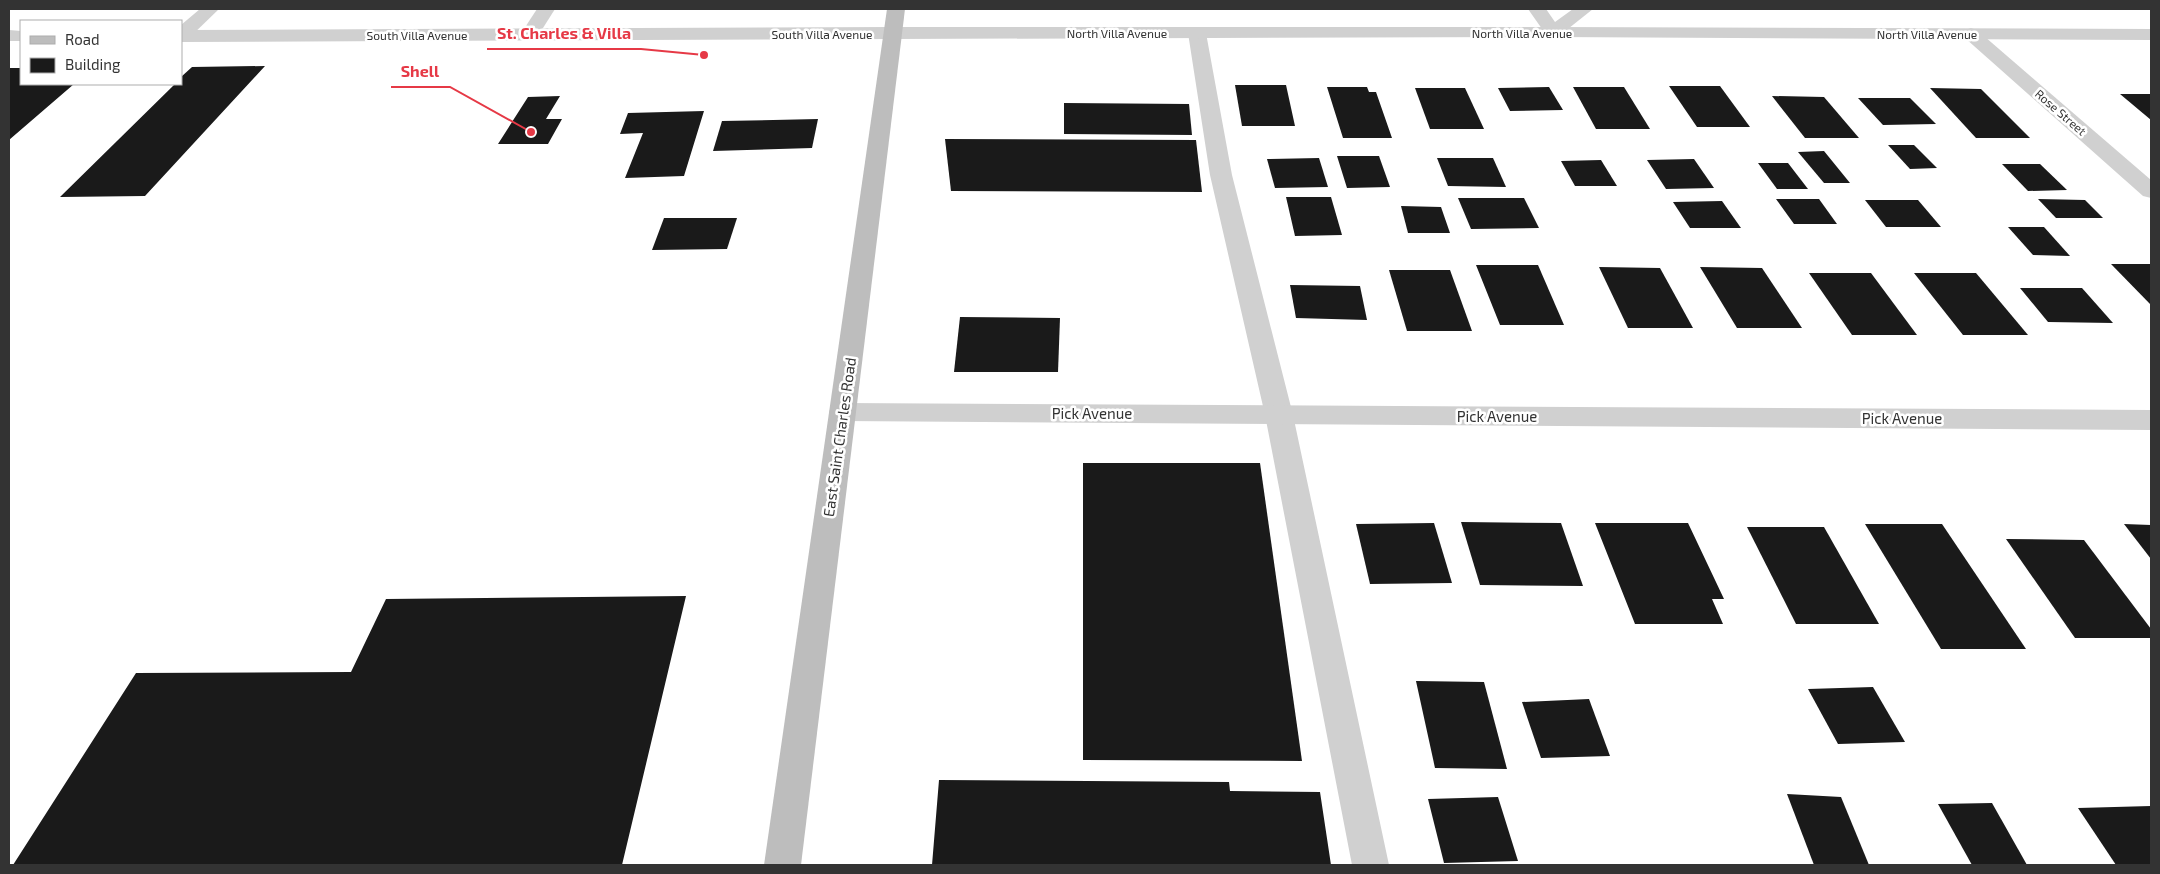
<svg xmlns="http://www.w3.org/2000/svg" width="2160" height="874" viewBox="0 0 2160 874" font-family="'Exo 2',sans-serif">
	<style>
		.building { fill: #1a1a1a }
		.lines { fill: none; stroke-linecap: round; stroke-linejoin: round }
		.service { fill: #d0d0d0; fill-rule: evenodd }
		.minor { fill: #d0d0d0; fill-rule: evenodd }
		.tertiary { fill: #d0d0d0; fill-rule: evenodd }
		.secondary { fill: #bdbdbd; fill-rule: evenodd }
		.labels { text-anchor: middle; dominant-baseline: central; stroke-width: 5; stroke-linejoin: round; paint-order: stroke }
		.far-street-label { font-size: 12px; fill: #333; stroke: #fff }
		.street-label { font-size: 15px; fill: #333; stroke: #fff }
		.leader { fill: none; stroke: #e63946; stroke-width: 2 }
		.callout-dot { fill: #e63946; stroke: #fff; stroke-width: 2 }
		.callout-label { font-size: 16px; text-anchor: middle; font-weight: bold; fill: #e63946; stroke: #fff; stroke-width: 5; stroke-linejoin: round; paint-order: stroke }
	</style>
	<rect width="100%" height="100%" fill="#fff"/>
	<g class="building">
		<polygon points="265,66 145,196 60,197 175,84 181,84 181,77 192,67"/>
		<polygon points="9,68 21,68 21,84 74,84 9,140"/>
		<polygon points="1235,85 1286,85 1295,126 1242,126"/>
		<polygon points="1669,86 1720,86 1750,127 1697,127"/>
		<polygon points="1327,87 1367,87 1369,92 1376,92 1392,138 1343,138"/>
		<polygon points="1549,87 1563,110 1510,111 1498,88"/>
		<polygon points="1573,87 1624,87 1650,129 1596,129"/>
		<polygon points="1415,88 1465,88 1484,129 1430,129"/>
		<polygon points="1930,88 1981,89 2030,138 1976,138"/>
		<polygon points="2120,94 2151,94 2151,120"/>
		<polygon points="560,96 546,119 562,119 548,144 498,144 528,97"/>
		<polygon points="1772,96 1824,97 1859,138 1805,138"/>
		<polygon points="1858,98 1910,98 1936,124 1883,125"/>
		<polygon points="1064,103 1189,104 1192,135 1064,134"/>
		<polygon points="704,111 684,176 625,178 643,133 620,134 628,113"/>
		<polygon points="818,119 812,148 713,151 722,121"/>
		<polygon points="945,139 1196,140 1202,192 951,191"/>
		<polygon points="1888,145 1914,145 1937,168 1910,169"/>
		<polygon points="1824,151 1850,183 1824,183 1798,152"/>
		<polygon points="1337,156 1379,156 1390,187 1347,188"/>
		<polygon points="1319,158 1328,187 1275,188 1267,159"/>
		<polygon points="1437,158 1493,158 1506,187 1448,186"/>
		<polygon points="1694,159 1714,188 1666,189 1647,160"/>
		<polygon points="1601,160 1617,186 1575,186 1561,161"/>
		<polygon points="1758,163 1788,163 1808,189 1777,189"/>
		<polygon points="2002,164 2040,164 2067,190 2028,191"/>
		<polygon points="1286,197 1331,197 1342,235 1295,236"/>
		<polygon points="1458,198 1524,198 1539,228 1471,229"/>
		<polygon points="1776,199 1819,199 1837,224 1794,224"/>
		<polygon points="2038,199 2085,200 2103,218 2056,218"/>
		<polygon points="1865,200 1918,200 1941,227 1886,227"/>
		<polygon points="1722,201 1741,228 1690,228 1673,202"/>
		<polygon points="1401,206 1441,207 1450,233 1408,233"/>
		<polygon points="664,218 737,218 727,249 652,250"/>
		<polygon points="2008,227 2044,227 2070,256 2033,255"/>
		<polygon points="2111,264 2151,264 2151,305"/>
		<polygon points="1476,265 1538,265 1564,325 1500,325"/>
		<polygon points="1599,267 1660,268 1693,328 1628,328"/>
		<polygon points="1700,267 1762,268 1802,328 1737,328"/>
		<polygon points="1389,270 1450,270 1472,331 1407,331"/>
		<polygon points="1809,273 1871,273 1917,335 1852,335"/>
		<polygon points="1914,273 1976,273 2028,335 1963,335"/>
		<polygon points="1290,285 1360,286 1367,320 1296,318"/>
		<polygon points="2020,288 2082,288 2113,323 2048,322"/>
		<polygon points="960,317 1060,318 1058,372 954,372"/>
		<polygon points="1083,463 1260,463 1302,761 1083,760"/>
		<polygon points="1461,522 1561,523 1583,586 1480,585"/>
		<polygon points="1434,523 1452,583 1370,584 1356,524"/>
		<polygon points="1595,523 1688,523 1724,599 1712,599 1723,624 1635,624"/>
		<polygon points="1865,524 1942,524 2026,649 1941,649"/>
		<polygon points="2124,524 2151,525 2151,559"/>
		<polygon points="1747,527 1824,527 1879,624 1796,624"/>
		<polygon points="2006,539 2084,540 2151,629 2151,638 2075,638"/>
		<polygon points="686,596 622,865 13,865 136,673 351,672 386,599"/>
		<polygon points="1416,681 1484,682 1507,769 1435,768"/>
		<polygon points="1873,687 1905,742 1838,744 1808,689"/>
		<polygon points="1589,699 1610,756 1541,758 1522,702"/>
		<polygon points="939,780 1229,782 1230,791 1320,792 1331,865 932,865"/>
		<polygon points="1787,794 1841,797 1869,865 1814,865"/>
		<polygon points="1498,797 1518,861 1444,863 1428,799"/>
		<polygon points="1992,803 2027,865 1972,865 1938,804"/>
		<polygon points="2151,806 2151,865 2116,865 2078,808"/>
	</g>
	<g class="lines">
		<g class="service">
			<polygon points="200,9 219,9 188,39 181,40 181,25"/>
			<polygon points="537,9 555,9 536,39 529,41 522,39 520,35"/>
			<polygon points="1197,27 1203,29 1206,33 1232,175 1293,415 1389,865 1352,865 1265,415 1210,175 1188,33 1191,29"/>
		</g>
		<g class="minor">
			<polygon points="1528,9 1546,9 1555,22 1573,9 1593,9 1559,36 1553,37 1547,36"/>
			<polygon points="893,27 899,29 902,33 899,37 893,39 181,42 181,30"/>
			<polygon points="1971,28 1977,30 2151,180 2151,198 2143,196 1965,38 1962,34 1965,30"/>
			<polygon points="9,30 21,31 21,41 9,41"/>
			<polygon points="842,403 2151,410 2151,430 842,421 832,419 829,412 832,405"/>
		</g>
		<polygon class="tertiary" points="893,27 1553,27 2151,29 2151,40 1553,37 893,39 887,37 884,33 887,29"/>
		<polygon class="secondary" points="887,9 905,9 801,865 764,865"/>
	</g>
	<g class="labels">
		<g class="far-street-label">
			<text x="1117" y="33">North Villa Avenue</text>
			<text x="1522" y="33">North Villa Avenue</text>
			<text x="822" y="34">South Villa Avenue</text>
			<text x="1927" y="34">North Villa Avenue</text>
			<text x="417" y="35">South Villa Avenue</text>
			<text transform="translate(2061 112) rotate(41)">Rose Street</text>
		</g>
		<g class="street-label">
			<text x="1092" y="413">Pick Avenue</text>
			<text x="1497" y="416">Pick Avenue</text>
			<text x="1902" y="418">Pick Avenue</text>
			<text transform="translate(839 437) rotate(-82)">East Saint Charles Road</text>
		</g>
	</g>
	<path class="leader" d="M704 55L641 49H487M531 132L450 87H391"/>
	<g class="callout-dot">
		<circle cx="704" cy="55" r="5"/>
		<circle cx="531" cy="132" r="5"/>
	</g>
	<g class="callout-label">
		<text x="564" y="39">St. Charles &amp; Villa</text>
		<text x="420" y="77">Shell</text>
	</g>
	<rect width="2160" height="874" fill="none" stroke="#333333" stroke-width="20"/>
	<rect x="20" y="20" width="162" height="65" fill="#ffffff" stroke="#adadad"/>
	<rect x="30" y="36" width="25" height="8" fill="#bdbdbd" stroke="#adadad"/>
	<text x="65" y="45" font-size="15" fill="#333333">Road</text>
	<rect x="30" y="58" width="25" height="15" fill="#1a1a1a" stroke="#adadad"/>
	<text x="65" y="70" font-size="15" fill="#333333">Building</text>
</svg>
